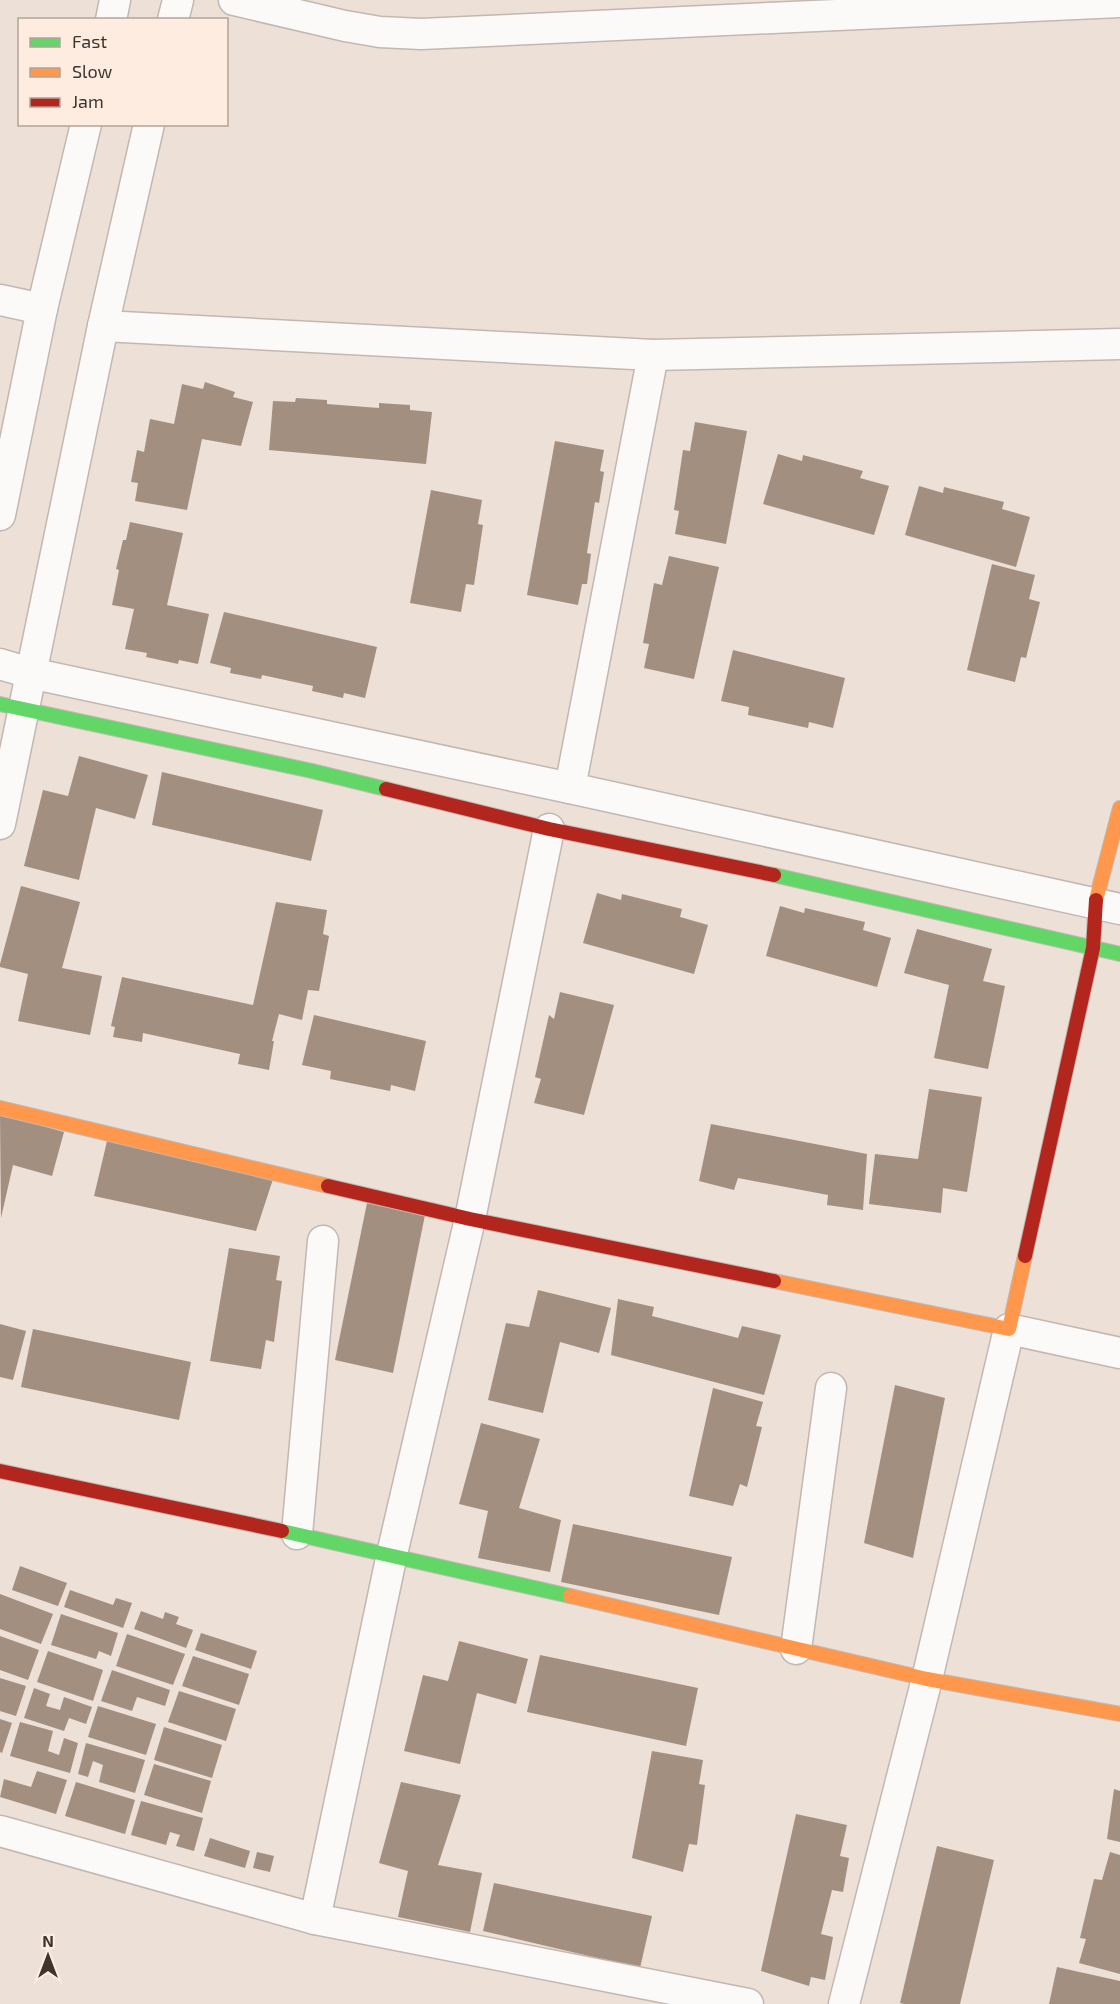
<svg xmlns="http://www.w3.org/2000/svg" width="1120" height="2004" viewBox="0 0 1120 2004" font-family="'Exo 2',sans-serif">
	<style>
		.building { fill: #a28f80 }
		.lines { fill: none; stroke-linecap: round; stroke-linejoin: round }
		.street-casing { stroke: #c2b8b1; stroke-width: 33 }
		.fast-casing { stroke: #c2b8b1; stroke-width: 16 }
		.slow-casing { stroke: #c2b8b1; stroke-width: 16 }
		.jam-casing { stroke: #c2b8b1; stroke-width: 16 }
		.street { stroke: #fcfaf9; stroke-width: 30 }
		.fast { stroke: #63d668; stroke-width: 14 }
		.slow { stroke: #ff974d; stroke-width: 14 }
		.jam { stroke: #b3261e; stroke-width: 14 }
	</style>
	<rect width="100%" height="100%" fill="#ede0d7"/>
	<g class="building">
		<polygon points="205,382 235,392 233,397 253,402 241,446 202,439 187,510 135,501 138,483 131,482 137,450 144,452 150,419 174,424 182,384 203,389"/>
		<polygon points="296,398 327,400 327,404 379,408 379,403 410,405 410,410 432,412 426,464 269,450 273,401 295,402"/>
		<polygon points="695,422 747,431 726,544 675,534 679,511 674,510 683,450 690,451"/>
		<polygon points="555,441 604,450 600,471 604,472 599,503 595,502 587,553 591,554 587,584 582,584 578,605 527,595"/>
		<polygon points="778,454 802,461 803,455 863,471 860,478 889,486 874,535 763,504"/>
		<polygon points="919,486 943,493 944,487 1004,502 1002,509 1030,517 1016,567 905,535"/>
		<polygon points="431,490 482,500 478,524 483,525 474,585 466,584 461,612 410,603"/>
		<polygon points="130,522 183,533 167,605 209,614 198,664 179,660 178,664 146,657 147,653 125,649 134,609 112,605 119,570 116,569 123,540 126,540"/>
		<polygon points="669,556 719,567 694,679 644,668 649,644 643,643 654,583 662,585"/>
		<polygon points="992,564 1035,575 1029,599 1040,602 1026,658 1021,657 1015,682 967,670"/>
		<polygon points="224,612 377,647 365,698 344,693 343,698 312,691 313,686 262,675 261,679 230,673 231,668 210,663"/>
		<polygon points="733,650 845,678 833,728 809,722 808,728 748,715 749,707 721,701"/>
		<polygon points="79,756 148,775 135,819 96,808 79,880 24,866 43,790 68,796"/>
		<polygon points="162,772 323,810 311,861 152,825"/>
		<polygon points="21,886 80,902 62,968 102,976 90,1035 18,1021 28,974 0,967 0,964"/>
		<polygon points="597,893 621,900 622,894 682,909 680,917 708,925 694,974 583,943"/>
		<polygon points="276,902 327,910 323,934 329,936 319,991 308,990 302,1020 279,1014 272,1041 274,1041 269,1070 238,1064 240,1054 143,1033 142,1042 113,1037 115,1027 111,1026 122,977 253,1005"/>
		<polygon points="780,906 804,913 805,908 865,922 863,930 891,938 877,987 766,956"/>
		<polygon points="917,929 992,949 983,981 1005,986 988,1069 934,1058 949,985 904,973"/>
		<polygon points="560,992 614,1005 584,1115 534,1103 541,1079 535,1077 549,1015 554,1019"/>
		<polygon points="314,1015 426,1041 415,1091 391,1085 390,1091 330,1079 331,1071 302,1065"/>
		<polygon points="929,1089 982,1097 967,1192 943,1188 941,1213 869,1204 875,1154 918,1159"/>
		<polygon points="0,1114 64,1132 52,1176 13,1165 1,1218"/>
		<polygon points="711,1124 867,1154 863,1210 827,1205 828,1195 738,1178 734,1190 699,1181"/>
		<polygon points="108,1137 275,1173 256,1231 94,1196"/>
		<polygon points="367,1203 425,1215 393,1373 335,1360"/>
		<polygon points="229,1248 280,1256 276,1280 282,1281 274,1342 266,1340 261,1369 210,1361"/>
		<polygon points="538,1290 611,1308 599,1353 560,1342 543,1413 488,1400 506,1323 529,1327"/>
		<polygon points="618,1299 654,1307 652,1316 738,1338 742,1326 781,1335 764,1395 611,1355"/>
		<polygon points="0,1324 26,1331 13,1380 0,1377"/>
		<polygon points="33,1329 191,1362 179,1420 21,1387"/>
		<polygon points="895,1385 945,1398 913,1558 864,1543"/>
		<polygon points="713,1388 763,1402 756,1426 762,1427 747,1487 740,1484 733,1506 689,1496"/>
		<polygon points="481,1423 540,1439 519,1508 561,1520 550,1572 478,1558 488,1511 459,1504"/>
		<polygon points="573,1524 732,1557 719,1615 561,1582"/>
		<polygon points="20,1566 67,1583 58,1606 12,1590"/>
		<polygon points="70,1590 113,1605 116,1598 132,1603 123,1628 64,1607"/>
		<polygon points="0,1594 53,1614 41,1644 0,1629"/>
		<polygon points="141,1611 163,1619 165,1612 179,1617 176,1624 193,1630 186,1648 134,1629"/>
		<polygon points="61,1614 118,1633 111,1656 99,1651 96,1659 51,1645"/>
		<polygon points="201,1633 257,1651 251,1669 195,1650"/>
		<polygon points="127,1634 185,1654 173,1685 116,1666"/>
		<polygon points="0,1636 39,1650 28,1680 0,1670"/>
		<polygon points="459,1641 528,1659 516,1704 477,1693 460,1764 404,1751 423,1675 448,1681"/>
		<polygon points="48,1651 103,1670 93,1701 37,1682"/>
		<polygon points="540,1655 698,1688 686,1746 527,1712"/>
		<polygon points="193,1656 249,1674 239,1705 182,1686"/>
		<polygon points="112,1670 170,1690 165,1706 137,1697 132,1711 101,1701"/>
		<polygon points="0,1678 26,1686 16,1716 0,1711"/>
		<polygon points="34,1688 50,1694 46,1706 60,1710 64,1697 92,1707 86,1724 69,1718 64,1731 24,1718"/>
		<polygon points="179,1691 236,1709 226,1741 168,1722"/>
		<polygon points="98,1706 156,1724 146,1755 88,1737"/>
		<polygon points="0,1719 12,1723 2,1753 0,1752"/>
		<polygon points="20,1722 53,1731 48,1751 59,1755 64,1738 78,1743 70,1773 10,1756"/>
		<polygon points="164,1727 222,1745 212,1778 154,1760"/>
		<polygon points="86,1743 145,1760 135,1793 99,1782 103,1765 93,1761 88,1777 78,1774"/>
		<polygon points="652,1751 703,1760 699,1784 705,1785 697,1845 689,1844 683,1872 632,1858"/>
		<polygon points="154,1764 211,1781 202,1813 144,1795"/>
		<polygon points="37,1771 67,1780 56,1814 0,1797 4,1779 31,1787"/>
		<polygon points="76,1782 135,1800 125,1834 65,1816"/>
		<polygon points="401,1782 461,1795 438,1865 482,1873 470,1932 398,1917 408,1871 379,1863"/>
		<polygon points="1114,1789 1120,1791 1120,1842 1107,1839"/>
		<polygon points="141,1801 203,1818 194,1851 176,1846 180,1835 170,1832 166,1845 131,1835"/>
		<polygon points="796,1814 847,1825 840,1856 849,1858 843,1892 832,1890 821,1934 833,1937 825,1980 811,1977 809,1986 761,1971"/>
		<polygon points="210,1838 250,1851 245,1868 204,1856"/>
		<polygon points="937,1846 994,1860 960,2004 904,2004 900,2003"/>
		<polygon points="257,1852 274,1856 270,1872 253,1868"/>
		<polygon points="1110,1852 1120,1855 1120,1974 1079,1963 1086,1939 1080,1938 1094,1879 1102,1880"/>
		<polygon points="494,1883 652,1916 640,1968 483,1931"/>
		<polygon points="1057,1967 1120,1981 1120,2004 1049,2004"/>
	</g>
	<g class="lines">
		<defs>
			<g id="street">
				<polyline points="234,0 345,26 380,32 421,34 1120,2"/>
				<polyline points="111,20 115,0"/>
				<polyline points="173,20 178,0"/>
				<polyline points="0,300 42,309"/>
				<polyline points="103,326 653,355 1120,344"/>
				<polyline points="0,515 42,309 86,124"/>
				<polyline points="0,664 30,673 570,788 1120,909"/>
				<polyline points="570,788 653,355"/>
				<polyline points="0,824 103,326 149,124"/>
				<polyline points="297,1534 323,1241"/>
				<polyline points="796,1649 831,1388"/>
				<polyline points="0,1831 315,1919 748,2004"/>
				<polyline points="315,1919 392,1554 470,1219 549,829"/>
				<polyline points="844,2004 927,1679 1009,1329 1120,1353"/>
			</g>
			<g id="fast">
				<polyline points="0,704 312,771 386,789"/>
				<polyline points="774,875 1120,954"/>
				<polyline points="282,1531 570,1596"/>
			</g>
			<g id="slow">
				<polyline points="1096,900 1120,808"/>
				<polyline points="0,1108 328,1186"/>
				<polyline points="774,1281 1009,1329 1025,1256"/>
				<polyline points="570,1596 927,1679 1120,1714"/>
			</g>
			<g id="jam">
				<polyline points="386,789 549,829 774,875"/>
				<polyline points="328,1186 470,1219 774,1281"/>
				<polyline points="1025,1256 1093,948 1096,900"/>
				<polyline points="0,1471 282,1531"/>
			</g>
		</defs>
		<use href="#street" class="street-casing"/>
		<use href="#fast" class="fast-casing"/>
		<use href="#slow" class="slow-casing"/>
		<use href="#jam" class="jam-casing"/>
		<use href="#street" class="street"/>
		<use href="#fast" class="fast"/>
		<use href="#slow" class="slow"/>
		<use href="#jam" class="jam"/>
	</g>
	<rect x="18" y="18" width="210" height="108" fill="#ffece0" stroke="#b2a399" stroke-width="1.5"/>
	<rect x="30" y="38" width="30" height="9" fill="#63d668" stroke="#b2a399" stroke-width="1.5"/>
	<text x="72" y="48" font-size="18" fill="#3e352f">Fast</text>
	<rect x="30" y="68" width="30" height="9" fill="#ff974d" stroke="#b2a399" stroke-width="1.5"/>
	<text x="72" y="78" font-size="18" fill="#3e352f">Slow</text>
	<rect x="30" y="98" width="30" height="9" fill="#b3261e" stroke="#b2a399" stroke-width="1.5"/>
	<text x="72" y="108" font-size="18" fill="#3e352f">Jam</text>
	<g transform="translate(48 1956)" stroke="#ffece0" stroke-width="4.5" paint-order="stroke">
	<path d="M0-4.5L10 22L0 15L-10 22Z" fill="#3e352f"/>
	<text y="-9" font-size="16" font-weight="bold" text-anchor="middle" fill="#3e352f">N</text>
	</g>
</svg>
